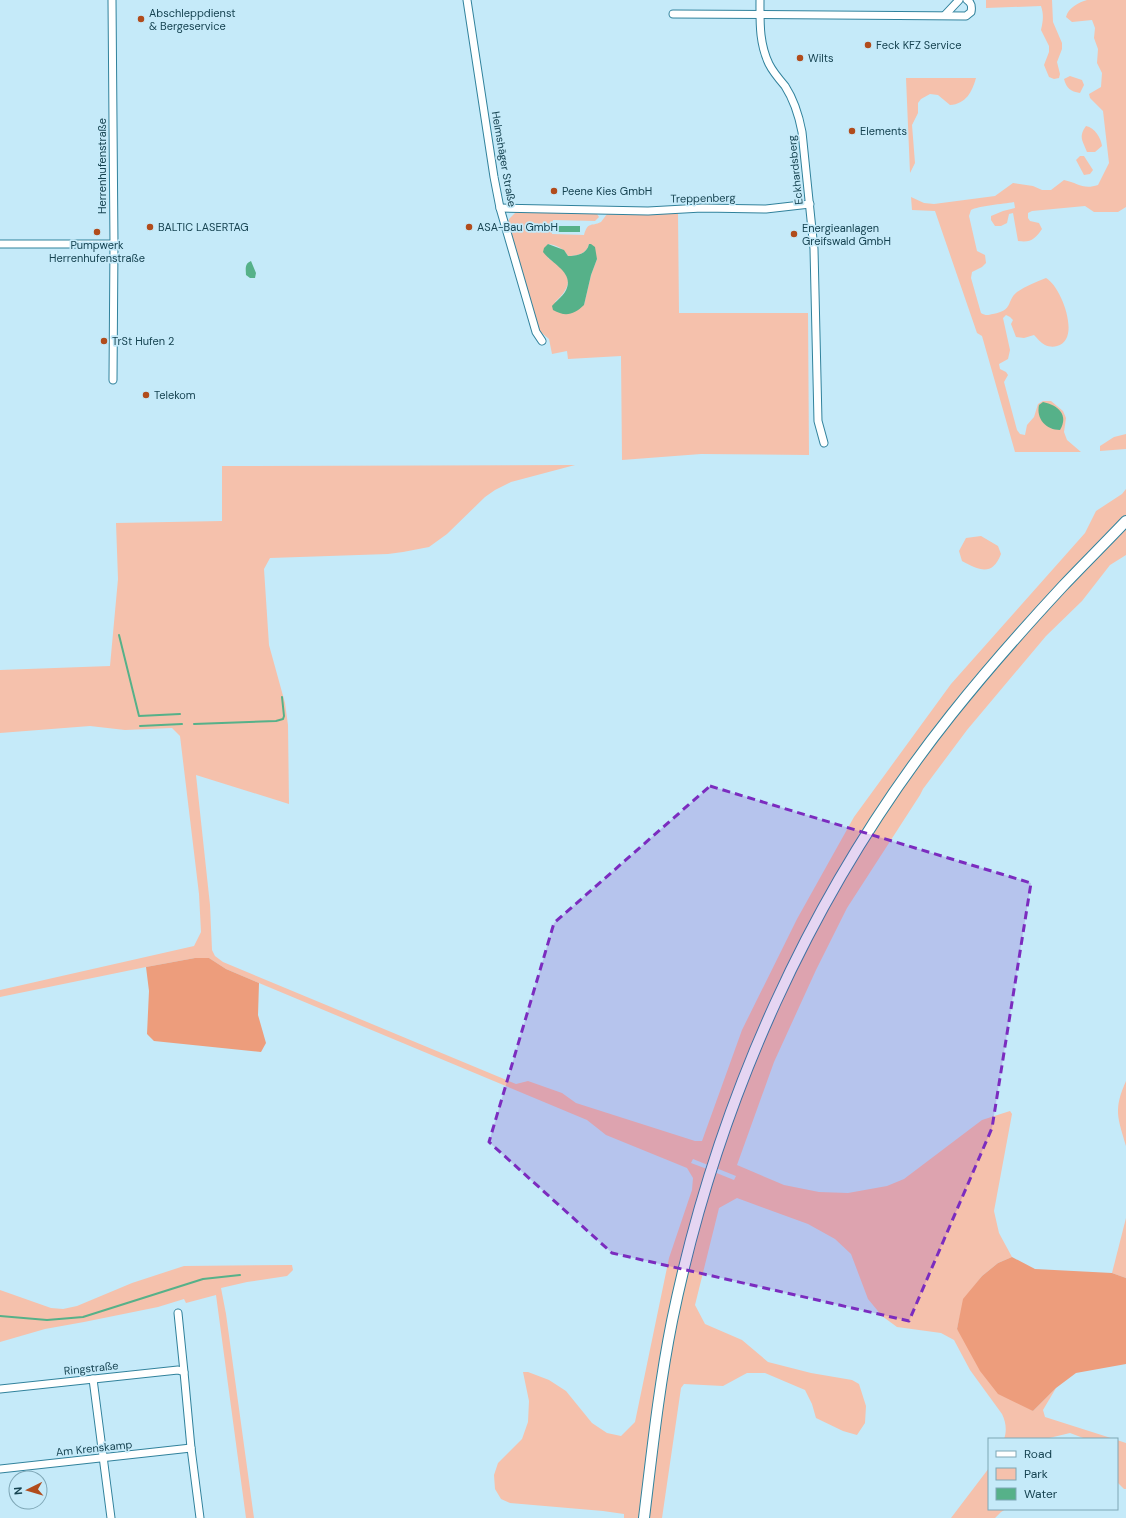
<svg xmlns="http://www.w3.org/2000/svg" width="1126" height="1518" viewBox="0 0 1126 1518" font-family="'DM Sans',sans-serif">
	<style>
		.green { fill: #f5c1ac; fill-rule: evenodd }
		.forest { fill: #ed9d7c }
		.water { fill: #56b189 }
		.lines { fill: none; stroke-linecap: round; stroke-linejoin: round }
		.stream { stroke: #56b189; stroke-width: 2 }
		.minor-casing { stroke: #31829c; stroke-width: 9 }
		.highway-casing { stroke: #31829c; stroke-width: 12 }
		.minor { stroke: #fff; stroke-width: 7 }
		.highway { stroke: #fff; stroke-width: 10 }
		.marked { fill: #7b2cbf; fill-opacity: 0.2; stroke: #7b2cbf; stroke-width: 3; stroke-dasharray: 8 5; stroke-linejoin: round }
		.poi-dot { fill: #b14c1c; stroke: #c5eaf9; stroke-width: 1.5 }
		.labels { text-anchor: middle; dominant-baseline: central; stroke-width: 3.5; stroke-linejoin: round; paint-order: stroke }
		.poi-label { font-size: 11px; fill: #164351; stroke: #c5eaf9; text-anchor: start }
		.street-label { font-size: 11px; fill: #164351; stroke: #c5eaf9 }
	</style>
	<rect width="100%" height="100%" fill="#c5eaf9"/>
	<g class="green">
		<path d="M986,0H1052L1053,22L1062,43V49L1057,62L1060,74L1059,78L1054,79L1049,77L1044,65L1049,52V46L1041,30C1043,21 1044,15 1041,6L986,8Z"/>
		<path d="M1087,0H1126V207L1118,212H1094L1085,206L1032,211L1028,213V218L1030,221L1039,223L1042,229C1035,239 1031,243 1018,241L1013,213L1009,214L1007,223L1001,226H995L991,220V216L1003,211L1015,208L1014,202C1003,204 978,206 971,210L969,216L977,251L985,255L986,263L982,267L972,272L971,278L981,313C986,316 988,315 993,314C1014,310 1006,301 1017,292C1026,286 1036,282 1046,278C1061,286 1082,340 1057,346C1054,347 1049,347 1045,345C1041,343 1037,338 1034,335L1024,338L1016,337L1011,324L1013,320L1010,317L1006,315L1003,318L1010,350L1008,359L999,364L1000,369L1006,372L1008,375L1004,382L1017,430L1020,434L1025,435L1027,425L1034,417L1038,404L1043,401H1051L1063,411L1066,418L1064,432L1067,440L1081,452H1015L982,336L977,333L935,211L912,210L911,197L924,203L934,204L995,196L1013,183L1033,186L1042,190H1051L1064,180C1078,183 1083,190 1098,185L1109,163L1103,111L1090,98L1089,94L1101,87L1102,73L1097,63L1098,49L1094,38L1095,28L1092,20L1072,22L1066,17C1068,8 1079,2 1087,0Z"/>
		<path d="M1070,76L1082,80L1084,85L1080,93C1070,91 1067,89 1064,79Z"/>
		<path d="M906,78H976C972,92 966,104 950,105L938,95L930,94L921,99L918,103V113L912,125L915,163L910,173Z"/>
		<path d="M1086,126C1095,128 1101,138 1102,146L1095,152H1087C1083,141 1078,137 1086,126Z"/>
		<polygon points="1080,156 1084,156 1093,170 1090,174 1084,175 1076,160"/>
		<path d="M516,212L597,214L599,217L595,221L553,220L552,234L584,235C588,221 591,227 601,222L607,214L631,215L678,213L679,313H808L809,455L701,454L622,460L621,356L568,359L567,351L552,354L549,339L537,329L536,326L508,223L509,219ZM548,244C557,245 564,249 568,256C577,256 587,254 589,244L597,259L591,275L584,305L555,302C576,283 570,272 548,258Z"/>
		<polygon points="1126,434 1126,449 1100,451 1100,446 1114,437"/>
		<polygon points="575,465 511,482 495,490 485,497 447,534 429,547 403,552 388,554 270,558 264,569 269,645 285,703 288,725 289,804 196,775 210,905 212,950 215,956 223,962 516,1084 528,1081 562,1093 576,1103 695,1141 702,1141 742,1030 797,919 854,817 951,684 1085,533 1096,511 1122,494 1126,489 1126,515 1096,546 884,800 739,1079 722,1123 708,1165 693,1159 691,1163 707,1169 692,1220 640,1518 624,1518 624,1514 603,1511 510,1503 501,1499 495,1489 494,1475 498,1463 522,1439 528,1422 529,1401 523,1372 528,1372 549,1380 566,1391 592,1423 607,1433 621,1436 635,1422 669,1258 692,1190 693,1178 687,1168 606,1135 587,1120 259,983 226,969 209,958 195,958 146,967 0,997 0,990 194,946 201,932 199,894 180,736 172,728 125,730 90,726 0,733 0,670 110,666 118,579 116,523 222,521 222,466"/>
		<path d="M1126,525V555L1110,565L1082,601L1046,636L967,730L923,789L920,795L847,908L816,970L774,1062L737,1165L784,1185L819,1192L848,1193L887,1186L904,1179L982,1120L1010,1111L1012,1114L994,1211L999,1233L1012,1257L998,1263L982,1276L964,1299L957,1329L1033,1411L1056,1388L1043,1410L1045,1417L1114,1439H1086L1070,1433L1045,1439H1004C1007,1431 1006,1422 1002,1414L970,1370L954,1340L941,1333L897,1327L882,1316L868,1299L851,1254L835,1239L808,1224L737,1198L719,1208L695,1305L705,1324L742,1340L768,1362L811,1373L852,1380L859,1384L866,1406L865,1423L857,1435L843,1431L816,1418L812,1404L805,1390L765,1373H747L723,1386L684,1384L681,1388L662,1518H648C657,1437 667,1355 686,1275C695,1241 705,1206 714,1172L734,1180L736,1176L716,1168C740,1095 768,1022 804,953C848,867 901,785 960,709C1011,644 1070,585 1126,525Z"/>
		<path d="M981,536L998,546L1001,554C992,577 979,570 962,561L959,551L966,538Z"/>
		<path d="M1126,1081V1146C1118,1118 1113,1110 1126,1081Z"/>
		<polygon points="1126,1218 1126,1278 1112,1273"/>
		<polygon points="292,1265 293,1270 287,1276 247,1282 221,1288 226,1314 254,1518 246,1518 216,1295 186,1303 184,1299 158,1307 84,1322 45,1329 0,1342 0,1290 51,1308 63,1309 77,1306 132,1283 184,1266"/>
		<polygon points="1117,1440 1126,1443 1126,1489 1124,1489 1117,1482"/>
		<polygon points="989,1468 989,1509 1006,1509 1001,1512 995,1518 951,1518"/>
	</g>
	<g class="forest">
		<polygon points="195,958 209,958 226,969 259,983 258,1015 266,1043 261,1052 154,1041 147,1034 149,991 146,967"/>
		<polygon points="1012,1257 1035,1269 1112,1273 1126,1278 1126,1364 1076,1373 1056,1388 1033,1411 998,1394 980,1371 957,1329 963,1299 982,1276 998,1263"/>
	</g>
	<g class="water">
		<rect x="555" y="226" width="25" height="6"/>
		<path d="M548,244L564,250L568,256C577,256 587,254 589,244H591L595,247L597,259L591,275L584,305C574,315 565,317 553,310L552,306C556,301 562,297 565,292C576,273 553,265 543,252L544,248Z"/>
		<path d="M251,261L256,273L255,278H250L246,275C246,269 244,264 251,261Z"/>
		<path d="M1043,402C1058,405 1069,415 1060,430C1046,430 1036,419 1039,405Z"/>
	</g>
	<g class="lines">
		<g class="stream">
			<polyline points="119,635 139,716 180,714"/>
			<polyline points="194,724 276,721 283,719 284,716 282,697"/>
			<polyline points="140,726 182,724"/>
			<polyline points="0,1316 47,1320 83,1317 203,1279 240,1275"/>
		</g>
		<defs>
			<g id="minor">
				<polyline points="112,0 114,244 113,380"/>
				<polyline points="467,0 494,177 500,208 536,332 542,341"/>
				<path d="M760,0C760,22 759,43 769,64C773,72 779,79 785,86C794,100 799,116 802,132L814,249L818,421L824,443"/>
				<path d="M673,14L966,16L971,12C972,7 972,3 967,0"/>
				<polyline points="945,15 959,0"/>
				<polyline points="500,208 648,211 702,208 766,209 810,204"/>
				<polyline points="0,244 114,244"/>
				<polyline points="178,1313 184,1372"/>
				<polyline points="93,1379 111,1518"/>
				<polyline points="0,1389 178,1370 184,1372 191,1448 200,1518"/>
				<polyline points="0,1469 191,1448"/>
			</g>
			<path id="highway" d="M644,1518C652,1452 659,1386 672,1321C717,1102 811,891 951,715C986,671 1024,628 1063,586C1084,564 1105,543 1126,521"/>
		</defs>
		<use href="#minor" class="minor-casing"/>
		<use href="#highway" class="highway-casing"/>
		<use href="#minor" class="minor"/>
		<use href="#highway" class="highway"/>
	</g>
	<path class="marked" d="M710,786L1031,883L992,1128L909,1321L612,1253L489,1142L554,923Z"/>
	<g class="poi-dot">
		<circle cx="141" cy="19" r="4"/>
		<circle cx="868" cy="45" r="4"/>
		<circle cx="800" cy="58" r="4"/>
		<circle cx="852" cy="131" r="4"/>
		<circle cx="554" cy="191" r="4"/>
		<circle cx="150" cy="227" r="4"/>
		<circle cx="469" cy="227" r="4"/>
		<circle cx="97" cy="232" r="4"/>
		<circle cx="794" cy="234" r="4"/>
		<circle cx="104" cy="341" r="4"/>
		<circle cx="146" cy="395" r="4"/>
	</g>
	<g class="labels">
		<g class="poi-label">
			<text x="149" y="13">Abschleppdienst<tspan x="149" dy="13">&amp; Bergeservice</tspan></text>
			<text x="876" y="45">Feck KFZ Service</text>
			<text x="808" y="58">Wilts</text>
			<text x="860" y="131">Elements</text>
			<text x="562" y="191">Peene Kies GmbH</text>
			<text x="158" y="227">BALTIC LASERTAG</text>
			<text x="477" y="227">ASA-Bau GmbH</text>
			<text x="802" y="228">Energieanlagen<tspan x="802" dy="13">Greifswald GmbH</tspan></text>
			<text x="97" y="245" text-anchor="middle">Pumpwerk<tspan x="97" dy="13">Herrenhufenstraße</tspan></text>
			<text x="112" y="341">TrSt Hufen 2</text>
			<text x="154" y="395">Telekom</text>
		</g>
		<g class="street-label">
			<text transform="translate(504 159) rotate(80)">Helmshäger Straße</text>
			<text transform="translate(102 166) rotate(-90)">Herrenhufenstraße</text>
			<text transform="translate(795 170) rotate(-96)">Eckhardsberg</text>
			<text transform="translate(703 198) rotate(-1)">Treppenberg</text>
			<text transform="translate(91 1368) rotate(-6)">Ringstraße</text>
			<text transform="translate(94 1448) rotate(-6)">Am Krenskamp</text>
		</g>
	</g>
	<rect x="988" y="1438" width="130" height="72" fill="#c5eaf9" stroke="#7fa7b6"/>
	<rect x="996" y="1451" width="20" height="6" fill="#ffffff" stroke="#7fa7b6"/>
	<text x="1024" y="1458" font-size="12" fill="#164351">Road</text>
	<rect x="996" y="1468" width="20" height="12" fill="#f5c1ac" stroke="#7fa7b6"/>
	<text x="1024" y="1478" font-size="12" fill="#164351">Park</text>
	<rect x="996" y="1488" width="20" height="12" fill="#56b189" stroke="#7fa7b6"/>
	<text x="1024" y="1498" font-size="12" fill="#164351">Water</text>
	<g transform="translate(28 1490) rotate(265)"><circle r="19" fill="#c5eaf9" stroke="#7fa7b6"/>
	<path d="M0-3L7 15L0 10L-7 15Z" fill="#b14c1c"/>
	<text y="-6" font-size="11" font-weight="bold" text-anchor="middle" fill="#164351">N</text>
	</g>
</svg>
